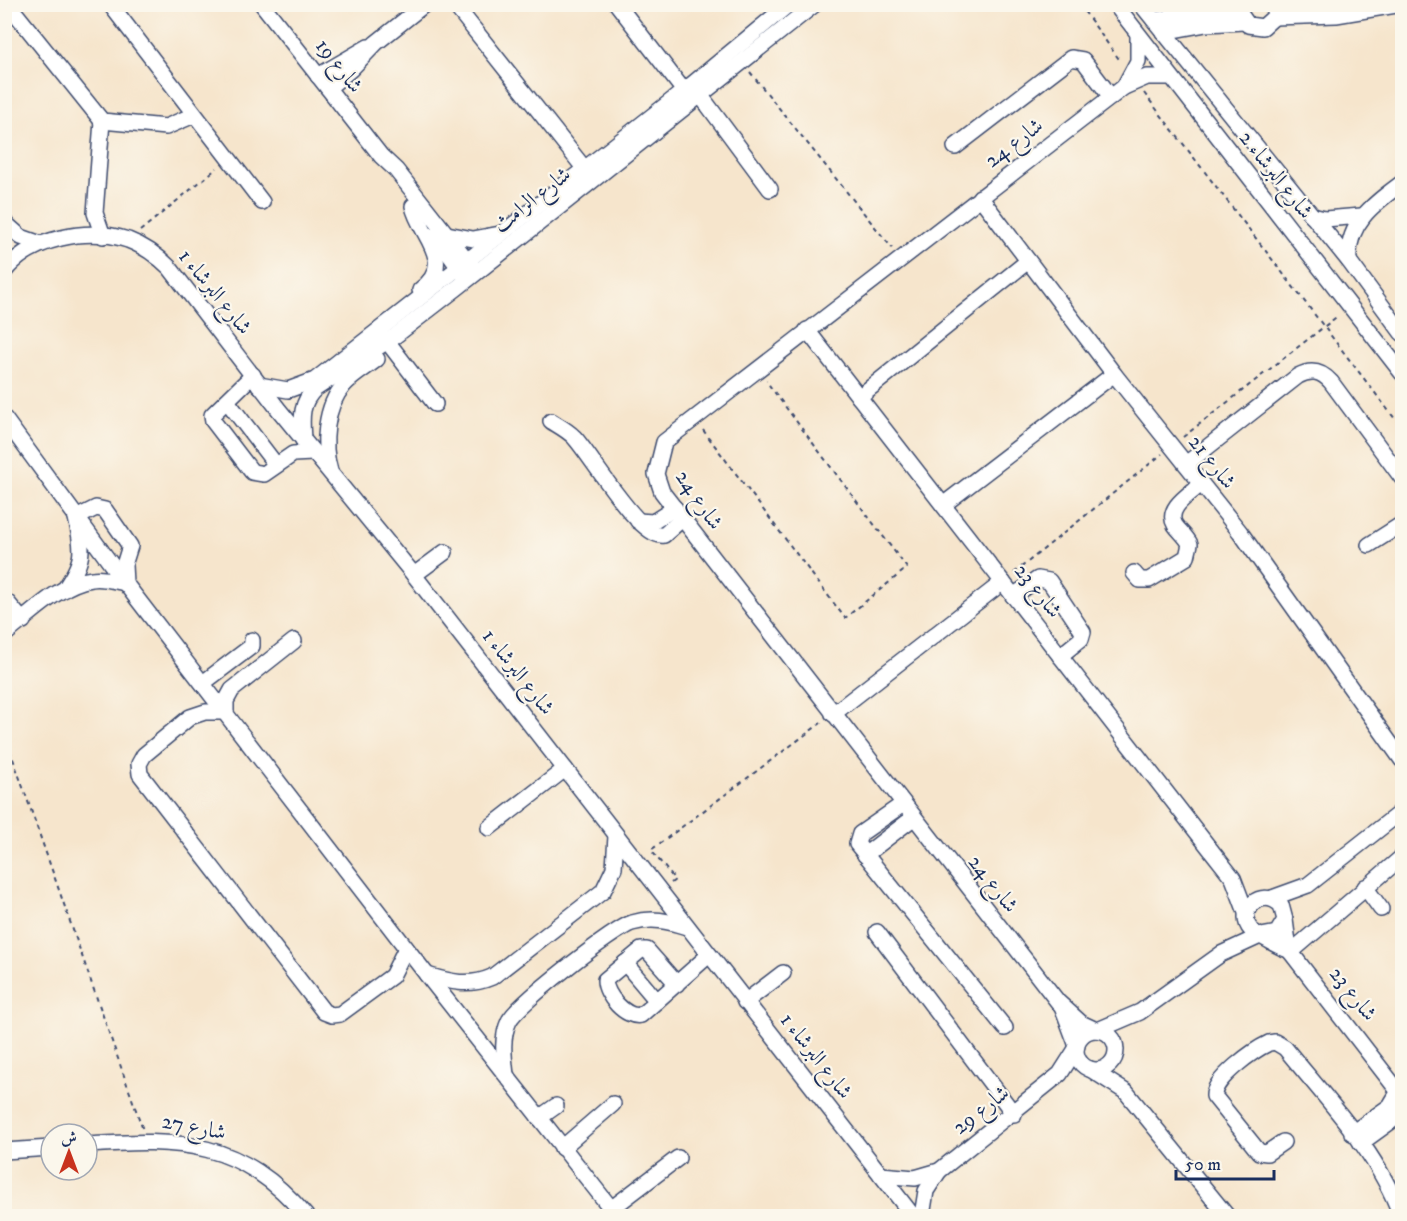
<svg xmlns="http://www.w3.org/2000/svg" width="1407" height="1221" viewBox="0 0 1407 1221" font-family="'IM FELL DW Pica',Amiri,serif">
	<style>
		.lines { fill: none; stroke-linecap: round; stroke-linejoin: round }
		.minor-casing { stroke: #3c4a6e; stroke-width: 18 }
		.path { stroke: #3c4a6e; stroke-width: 2; stroke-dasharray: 4.5 4.5; stroke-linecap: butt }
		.minor { stroke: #fff; stroke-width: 15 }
		.labels { text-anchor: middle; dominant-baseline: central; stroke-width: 4.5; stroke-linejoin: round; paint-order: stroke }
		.street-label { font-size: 22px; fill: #1b2f5e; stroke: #fbf7ec }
	</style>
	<rect width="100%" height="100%" fill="#fbf7ec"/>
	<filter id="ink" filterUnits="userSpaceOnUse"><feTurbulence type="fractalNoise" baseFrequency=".0167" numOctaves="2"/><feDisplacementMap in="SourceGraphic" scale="12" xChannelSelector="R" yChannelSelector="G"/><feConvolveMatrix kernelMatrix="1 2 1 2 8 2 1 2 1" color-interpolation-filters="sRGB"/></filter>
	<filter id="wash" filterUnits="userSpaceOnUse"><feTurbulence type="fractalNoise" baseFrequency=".008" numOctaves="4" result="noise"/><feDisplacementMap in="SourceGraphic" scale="24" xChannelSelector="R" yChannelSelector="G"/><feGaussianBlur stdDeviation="1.35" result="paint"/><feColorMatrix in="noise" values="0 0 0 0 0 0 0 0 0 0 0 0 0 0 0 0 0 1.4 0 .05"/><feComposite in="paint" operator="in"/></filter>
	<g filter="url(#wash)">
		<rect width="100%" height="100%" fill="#f6e5cc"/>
	</g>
	<g filter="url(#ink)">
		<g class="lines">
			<defs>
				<g id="minor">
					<polyline points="8,4 102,121 166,127 194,115"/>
					<polyline points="110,4 262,202"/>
					<polyline points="262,4 381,156 396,170 474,269"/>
					<polyline points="454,4 584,168"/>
					<polyline points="617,4 684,91"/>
					<polyline points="1115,4 1402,373"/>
					<polyline points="1141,4 1349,261 1402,333"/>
					<polyline points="1171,4 1177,18"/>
					<polyline points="1286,4 1316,7"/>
					<polyline points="1241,15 1248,25 1263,27 1274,17 1275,4"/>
					<polyline points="1274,17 1336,15 1402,4"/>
					<polyline points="1154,20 1241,8"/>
					<polyline points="1163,32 1206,24 1244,22"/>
					<polyline points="318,76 368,47"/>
					<polyline points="1124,87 1138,61 1138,35"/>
					<polyline points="328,88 351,69 376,43 425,4"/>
					<polyline points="701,96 770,189"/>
					<polyline points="102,121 95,213 103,236"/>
					<polyline points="955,147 1071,58 1083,60 1111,97"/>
					<polyline points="980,197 1114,374 1240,532 1402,760"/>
					<path d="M413,206C419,235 458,262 420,290"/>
					<polyline points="1312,216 1325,219 1361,216"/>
					<polyline points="4,222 21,237 41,244"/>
					<polyline points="447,234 473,239 500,234"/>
					<polyline points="435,235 465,276"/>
					<path d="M1349,261C1346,223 1375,203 1402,183"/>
					<path d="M4,272C31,237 88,227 128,240C144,246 158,256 170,268L279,410L414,575L913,1216"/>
					<polyline points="807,330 1214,854 1233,878 1247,915"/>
					<polyline points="390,345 435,404"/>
					<polyline points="253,375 212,415 213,421 252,472 264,474 293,454 313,453"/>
					<polyline points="259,385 288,390 315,380 684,91 789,4"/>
					<polyline points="859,397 1028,261"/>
					<polyline points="227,401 276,465"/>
					<polyline points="4,418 125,583 427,975 617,1216"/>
					<path d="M551,421C559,426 567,430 574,437C591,455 641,541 664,535L682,519"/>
					<path d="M303,440C302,421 299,404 315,389L395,336L457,288L815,4"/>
					<path d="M1186,464L1298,376C1311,369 1321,371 1331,382L1402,478"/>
					<path d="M330,471C322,445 325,406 344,385C353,375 366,368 377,359"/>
					<polyline points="943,505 1114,374"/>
					<polyline points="638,521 653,522 675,508"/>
					<polyline points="1369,545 1402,524"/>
					<path d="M1134,573L1140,580H1149L1187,557L1190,544C1186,536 1180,532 1175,525C1165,508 1190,494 1201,484"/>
					<polyline points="414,575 445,552"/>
					<polyline points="1013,596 1038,579 1049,581 1083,632 1081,639 1060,656"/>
					<polyline points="7,602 23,621"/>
					<path d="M4,635C29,616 60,583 92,579C103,577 114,581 125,583L124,565L130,546L105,510L96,508L76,518C84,552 84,561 64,590"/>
					<polyline points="294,641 232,690 226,701 226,712 205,712 190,717 144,755 139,764 140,774 324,1012 332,1015 340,1014 392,976 406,948"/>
					<polyline points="203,683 252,646 252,640"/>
					<polyline points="833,714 1003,582"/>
					<polyline points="903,804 860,834 857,844 1005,1028"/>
					<polyline points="489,828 565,769"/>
					<polyline points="865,855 913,818"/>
					<polyline points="1365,887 1381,909"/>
					<polyline points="1272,898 1308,885 1402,811"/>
					<polyline points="1285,920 1289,950 1402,1096"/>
					<polyline points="877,932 1014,1114"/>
					<path d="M1261,936L1277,933L1285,920L1281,905C1261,886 1235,911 1251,930C1256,934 1262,937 1268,940C1275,944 1281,948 1289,950"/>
					<polyline points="1291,952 1402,857"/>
					<polyline points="625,963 657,1001"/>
					<path d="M427,975C450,982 469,987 492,977L603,891L614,868L616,836"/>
					<path d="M677,984L647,950H641L605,980C605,995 626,1019 641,1015L709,955"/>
					<polyline points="745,1002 783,973"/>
					<polyline points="1062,1006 1077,1046"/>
					<polyline points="1096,1030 1081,1023 1058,1002 662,492 656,474 664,442 1124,87 1147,77 1170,77"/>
					<polyline points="1098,1030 1140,1012 1221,954 1260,936"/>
					<circle cx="1096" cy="1050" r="20"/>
					<polyline points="1090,1069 1126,1092 1227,1216"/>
					<path d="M506,1075C504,1057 501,1038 509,1021C517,1004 614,929 632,923C652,917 668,921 687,927"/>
					<polyline points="539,1118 556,1106"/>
					<polyline points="1352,1133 1390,1106 1399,1091"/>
					<path d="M1283,1142L1267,1153L1259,1152L1214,1096C1213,1079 1254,1050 1269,1043L1275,1042L1285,1048C1327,1100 1378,1152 1401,1216"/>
					<polyline points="1361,1143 1397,1117 1402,1109"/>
					<path d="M87,1145C181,1138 241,1140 306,1216"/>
					<polyline points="562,1148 613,1104"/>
					<polyline points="4,1151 51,1148"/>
					<polyline points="881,1175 915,1178 939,1171 1060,1074 1076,1049"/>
					<polyline points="611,1209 678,1158"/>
					<polyline points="922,1216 926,1191 939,1171"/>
				</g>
			</defs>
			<use href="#minor" class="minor-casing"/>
			<g class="path">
				<polyline points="1079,4 1121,62"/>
				<polyline points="750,72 892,248"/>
				<polyline points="1144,93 1402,428"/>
				<polyline points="140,231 217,168"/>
				<polyline points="703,430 845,618 907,568 766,381"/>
				<polyline points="1183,437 1339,315"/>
				<polyline points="1014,573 1162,454"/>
				<polyline points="4,733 143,1130"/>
				<polyline points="671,883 675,880 651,850 821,723"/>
				<polyline points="4,1213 9,1212 17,1216"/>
				<polyline points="129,1216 142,1210 153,1216"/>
			</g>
			<use href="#minor" class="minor"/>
		</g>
	</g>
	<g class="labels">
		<g class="street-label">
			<text transform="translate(339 66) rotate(52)">شارع 19</text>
			<text transform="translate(1014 143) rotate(-37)">شارع 24</text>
			<text transform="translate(1276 175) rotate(52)">شارع البرشاء 2</text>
			<text transform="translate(532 200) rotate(-38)">شارع الرامث</text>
			<text transform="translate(215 292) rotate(51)">شارع البرشاء 1</text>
			<text transform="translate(1212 462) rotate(52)">شارع 21</text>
			<text transform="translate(699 500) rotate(56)">شارع 24</text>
			<text transform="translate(1038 591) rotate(52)">شارع 23</text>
			<text transform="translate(518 672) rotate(52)">شارع البرشاء 1</text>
			<text transform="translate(993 884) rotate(52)">شارع 24</text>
			<text transform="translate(1353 994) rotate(52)">شارع 23</text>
			<text transform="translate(816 1056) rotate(52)">شارع البرشاء 1</text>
			<text transform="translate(981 1110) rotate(-38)">شارع 29</text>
			<text transform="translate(194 1127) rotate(11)">شارع 27</text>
		</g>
	</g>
	<rect width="1407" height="1221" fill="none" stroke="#fbf7ec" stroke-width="24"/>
	<g transform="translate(69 1152)"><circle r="28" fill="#fbf7ec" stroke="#a1a7b3" stroke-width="1.5"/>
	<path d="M0-4.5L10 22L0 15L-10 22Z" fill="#c8321e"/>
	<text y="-9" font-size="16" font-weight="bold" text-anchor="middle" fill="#1b2f5e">ش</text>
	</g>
	<path d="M1176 1170v9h98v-9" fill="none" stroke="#1b2f5e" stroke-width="3"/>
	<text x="1185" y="1170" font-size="18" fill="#1b2f5e" stroke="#fbf7ec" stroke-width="4.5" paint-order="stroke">50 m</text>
</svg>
